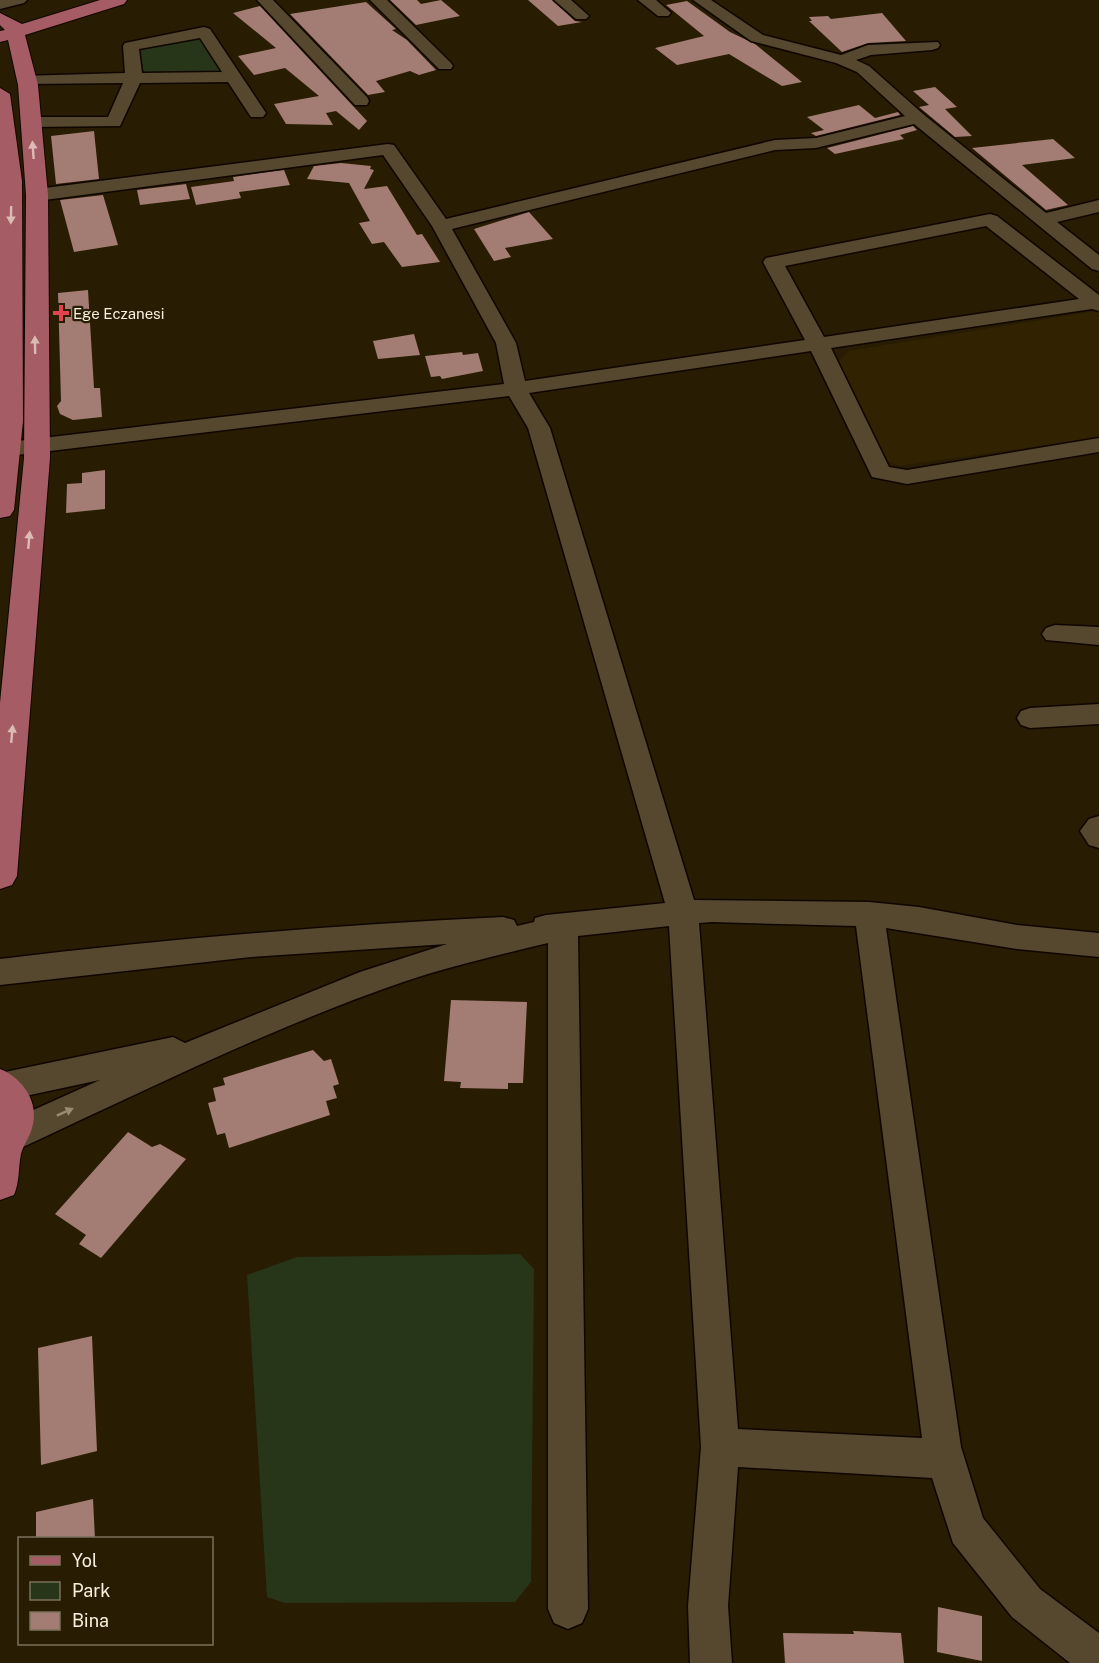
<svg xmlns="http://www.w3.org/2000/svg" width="1099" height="1663" viewBox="0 0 1099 1663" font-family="'Public Sans',sans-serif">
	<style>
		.built { fill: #312201 }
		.green { fill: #273519 }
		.building { fill: #a37c74 }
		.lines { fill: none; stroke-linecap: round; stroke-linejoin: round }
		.minor-casing { stroke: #100600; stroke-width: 3 }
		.major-casing { stroke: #100600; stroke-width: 2 }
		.minor { fill: #55482e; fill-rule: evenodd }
		.major { fill: #a65c64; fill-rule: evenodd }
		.oneway { fill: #dbbcb5 }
		.oneway2 { fill: #968b75 }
		.health-dot { fill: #e0444e; stroke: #281c03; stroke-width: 2 }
		.labels { text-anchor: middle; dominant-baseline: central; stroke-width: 4.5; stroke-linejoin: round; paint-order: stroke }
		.far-poi-label { font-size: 15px; fill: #f7efe0; stroke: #281c03; text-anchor: start }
	</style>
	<rect width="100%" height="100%" fill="#281c03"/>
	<polygon class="built" points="1096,311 1099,312 1099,438 899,466 877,456 835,365 848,351"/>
	<g class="green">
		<polygon points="198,36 224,69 216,72 144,74 140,51 144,47"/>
		<polygon points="520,1254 534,1269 531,1582 515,1602 285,1603 267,1597 247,1275 297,1257"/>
	</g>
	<g class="building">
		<polygon points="390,0 417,0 421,4 441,0 460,16 416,25"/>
		<polygon points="528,0 552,0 575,21 582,22 558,26"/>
		<polygon points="687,1 730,32 755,44 802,82 782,86 729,54 677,65 655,48 704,36 666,5"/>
		<polygon points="366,2 396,29 392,30 407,40 436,70 419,75 410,71 376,81 385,92 368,95 290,14"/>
		<polygon points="260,6 367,121 359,130 336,111 326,113 333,125 286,124 274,104 319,96 285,68 254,75 238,56 276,48 233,13"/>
		<polygon points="882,13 906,41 868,43 842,52 809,21 812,21 809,17 828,16 831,19"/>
		<polygon points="935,87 957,107 945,109 972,136 955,137 919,107 929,105 913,91"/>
		<polygon points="859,105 875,118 898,112 900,115 816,136 811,133 824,130 807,117"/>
		<polygon points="913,126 917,130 900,135 904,139 835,154 827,148"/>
		<polygon points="94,131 99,179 56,184 51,136"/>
		<polygon points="1053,139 1075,158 1022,165 1068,205 1046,210 972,148"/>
		<polygon points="341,163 371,166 370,169 374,170 364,189 387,186 417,235 422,234 440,262 402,267 384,242 372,244 359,223 370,221 349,183 307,179 314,166"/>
		<polygon points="284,170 290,185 239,192 241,198 196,205 191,187 234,181 233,177"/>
		<polygon points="186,184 190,199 140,205 137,190"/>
		<polygon points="103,195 118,245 74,252 60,200"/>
		<polygon points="529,212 553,239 505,248 511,257 494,261 474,229"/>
		<polygon points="88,290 94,388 100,388 102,417 73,420 60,414 57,406 61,401 58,293"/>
		<polygon points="414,334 420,355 378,359 373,341"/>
		<polygon points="462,352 463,355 478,353 483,371 442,379 440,376 431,377 425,356"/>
		<polygon points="105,470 105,509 66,513 67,484 82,483 82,473"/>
		<polygon points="451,1000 527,1002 523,1083 508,1083 508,1089 460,1088 461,1082 444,1081"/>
		<polygon points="313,1050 324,1061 331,1059 339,1084 333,1086 337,1098 326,1101 330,1115 229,1148 225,1133 217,1135 208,1103 216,1101 213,1088 225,1085 223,1078"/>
		<polygon points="128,1132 152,1147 160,1144 186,1159 101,1258 79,1244 86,1235 55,1214"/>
		<polygon points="92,1336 97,1451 41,1465 38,1348"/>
		<polygon points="93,1499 95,1539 36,1539 36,1512"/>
		<polygon points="938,1607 982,1616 982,1661 937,1652"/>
		<polygon points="853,1631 901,1633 904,1663 785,1663 783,1633 854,1634"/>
	</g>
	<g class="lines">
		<defs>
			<g id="minor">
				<polygon points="0,0 27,0 24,3 0,9"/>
				<polygon points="257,0 273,0 367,97 369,101 367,105 355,105"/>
				<polygon points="370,0 387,0 451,63 453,66 451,69 439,69"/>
				<polygon points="554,0 571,0 589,16 586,19 576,19"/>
				<polygon points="638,0 656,0 671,13 668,16 658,16"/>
				<path d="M693,0H711L763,35L841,55L868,45L938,42L940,45L938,48L932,50L871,55L856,60L869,66L923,114L1046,213L1099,200V212L1057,222L1099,255V271L1092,269L914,124L816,148L775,150L452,229L516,343L525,381L805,340L763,262L766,258L990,214L997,216L1099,295V311L1092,309L831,348L889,467L907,470L1099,438V452L907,484L872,477L811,351L529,393L550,428L694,900L869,902L919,907L1017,925L1099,933V957L1017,949L886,928L961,1447L983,1518L1040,1589L1099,1633V1663H1070L1012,1617L953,1543L932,1478L738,1467L728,1606L732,1663H690L688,1606L701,1447L669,926L578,936L588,1609L582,1623L568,1629L554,1623L548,1609V943C499,955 450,966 403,982C273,1027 148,1089 23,1147L11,1151L0,1147V1125L100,1080L2,1101L0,1073L173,1037L185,1043L360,972L447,944L251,957L0,985V959C167,939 335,925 503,917L514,920L517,926L534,922L535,918L546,915L665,903L528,428L509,396L0,457V443L504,384L496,343L432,226L383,155L37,201L28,195L37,189L388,144L394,145L446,219L775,140L816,138L905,116L857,72L836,63L751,41ZM986,226L1079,299L824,337L785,266ZM712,922L856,926L922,1438L738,1429L699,923Z"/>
				<path d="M204,27L210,29L266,113L263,117H251L228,82L140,83L120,126L31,127L22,122L31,117H108L123,83L27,84L21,82L19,79L21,76L125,73L123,46L125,43ZM200,38L222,72L142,73L139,49Z"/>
				<polygon points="1055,625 1099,627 1099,645 1046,640 1042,634 1046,628"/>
				<polygon points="1099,704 1099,724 1030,728 1021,725 1017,718 1021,711 1030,708"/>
				<polygon points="1099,816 1099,848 1089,845 1080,831 1089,819"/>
			</g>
			<g id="major">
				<polygon points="100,0 127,0 124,4 25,35 38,85 48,195 50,458 17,876 12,885 0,889 0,703 24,458 26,195 18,85 8,40 0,42 0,31 5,30 0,25 0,13 22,24"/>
				<polygon points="0,88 10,94 22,181 23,421 14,510 10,516 0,518"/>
				<path d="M0,1069C23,1078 40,1103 32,1128C30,1137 23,1145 21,1154C18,1169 20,1181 14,1195L0,1200Z"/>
			</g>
		</defs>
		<use href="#minor" class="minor-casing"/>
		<use href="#major" class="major-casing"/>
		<use href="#minor" class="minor"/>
		<use href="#major" class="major"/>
	</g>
	<defs><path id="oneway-solid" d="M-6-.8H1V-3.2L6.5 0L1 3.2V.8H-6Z" transform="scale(1.5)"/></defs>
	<g class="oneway">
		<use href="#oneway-solid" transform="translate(33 150) rotate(-94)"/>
		<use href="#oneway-solid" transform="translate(11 215) rotate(91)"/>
		<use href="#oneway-solid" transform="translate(35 345) rotate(-91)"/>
		<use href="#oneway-solid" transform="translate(29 540) rotate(-85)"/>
		<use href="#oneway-solid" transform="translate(12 734) rotate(-85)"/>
	</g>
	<use class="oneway2" href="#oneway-solid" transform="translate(65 1112) rotate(-24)"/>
	<path class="health-dot" d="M58 304h6v6h6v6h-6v6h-6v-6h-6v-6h6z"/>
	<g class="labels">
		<g class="far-poi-label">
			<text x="73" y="313">Ege Eczanesi</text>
		</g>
	</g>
	<rect x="18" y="1537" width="195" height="108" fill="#281c03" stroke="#7b705b" stroke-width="1.5"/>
	<rect x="30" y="1556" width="30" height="9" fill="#a65c64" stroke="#7b705b" stroke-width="1.5"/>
	<text x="72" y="1567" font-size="18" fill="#f7efe0">Yol</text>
	<rect x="30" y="1582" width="30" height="18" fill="#273519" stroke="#7b705b" stroke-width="1.5"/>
	<text x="72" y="1597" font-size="18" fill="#f7efe0">Park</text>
	<rect x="30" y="1612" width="30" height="18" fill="#a37c74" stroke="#7b705b" stroke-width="1.5"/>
	<text x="72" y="1627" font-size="18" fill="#f7efe0">Bina</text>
</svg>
